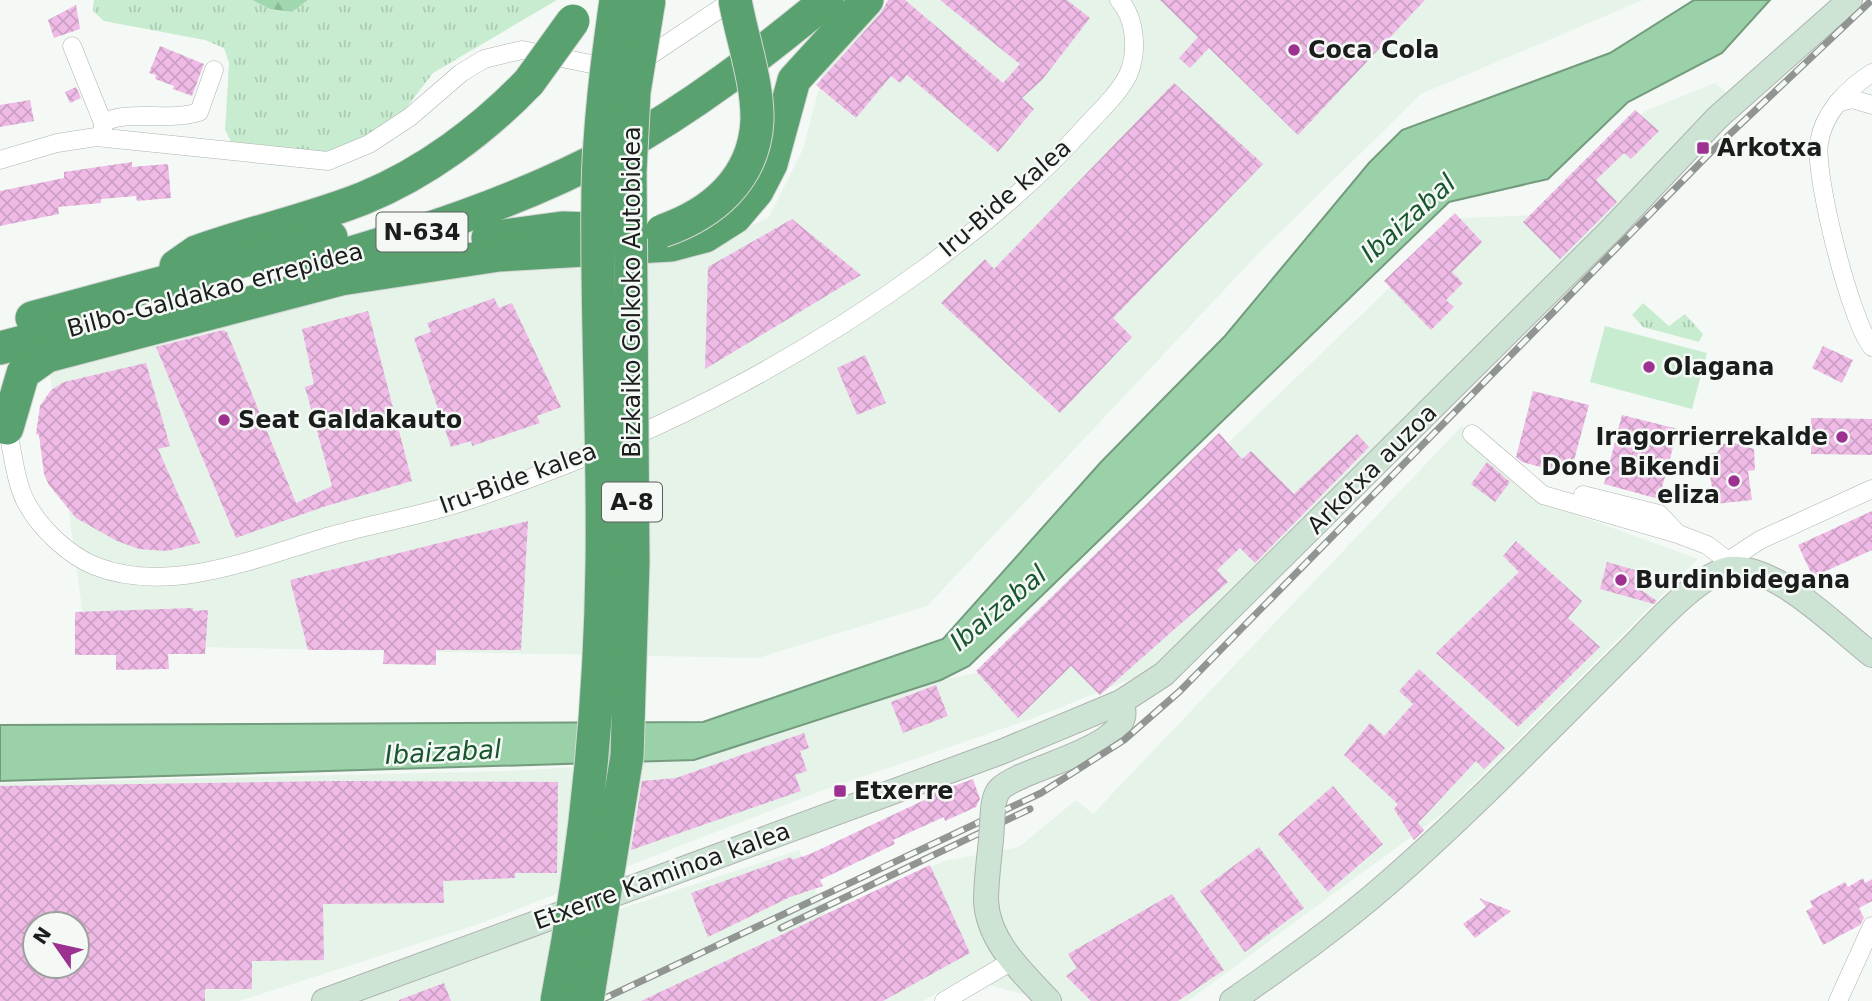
<svg xmlns="http://www.w3.org/2000/svg" width="1872" height="1001" viewBox="0 0 1872 1001" font-family="'DejaVu Sans',sans-serif">
	<style>
		.built { fill: #e6f3e9; fill-rule: evenodd }
		.grass { fill: url(#grass-tufts) }
		.forest { fill: url(#forest-firs) }
		.pitch { fill: #c8ecd0 }
		.water { fill: #9ad1a8; stroke: #749b7e; stroke-width: 2 }
		.building { fill: url(#building-cross-hatch); fill-rule: evenodd }
		.lines { fill: none; stroke-linecap: round; stroke-linejoin: round }
		.street-casing { stroke: #aeb3af; stroke-width: 19 }
		.secondary-casing { stroke: #aeb3af; stroke-width: 26 }
		.highway-casing { stroke: #d6d6d6; stroke-width: 35 }
		.street { stroke: #fff; stroke-width: 18 }
		.secondary { stroke: #cde3d4; stroke-width: 24 }
		.highway { stroke: #59a16e; stroke-width: 33 }
		.rail-casing { stroke: #919592; stroke-width: 7 }
		.rail { stroke: #f4f9f5; stroke-width: 4.5; stroke-dasharray: 13; stroke-linecap: butt }
		.secondary-bridge-casing { stroke: #aeb3af; stroke-width: 26; stroke-linecap: butt }
		.highway-bridge-casing { stroke: #d6d6d6; stroke-width: 35; stroke-linecap: butt }
		.secondary-bridge { stroke: #cde3d4; stroke-width: 24 }
		.highway-bridge { stroke: #59a16e; stroke-width: 33 }
		.poi-dot { fill: #9c3192; stroke: #f4f9f5; stroke-width: 2.5 }
		.labels { text-anchor: middle; dominant-baseline: central; stroke-width: 5; stroke-linejoin: round; paint-order: stroke }
		.shield { fill: #f4f9f5; stroke: #5c5f5d; stroke-width: 2 }
		.shield-label { font-size: 23px; font-weight: bold; fill: #1b1d1c }
		.poi-label { font-size: 24px; font-weight: bold; fill: #1b1d1c; stroke: #f4f9f5; text-anchor: start }
		.street-label { font-size: 24px; fill: #1b1d1c; stroke: #f4f9f5 }
		.water-label { font-size: 26px; font-style: italic; fill: #19562f; stroke: #f4f9f5 }
	</style>
	<defs>
		<pattern id="grass-tufts" width="24" height="20" patternUnits="userSpaceOnUse" patternTransform="scale(1.75)"><rect width="24" height="20" fill="#c8ecd0"/><path d="M3 7l-1-3M5 7V3M7 7l1-3M15 17l-1-3M17 17v-4M19 17l1-3" fill="none" stroke="#abcab2"/></pattern>
		<pattern id="forest-firs" width="22" height="20" patternUnits="userSpaceOnUse" patternTransform="scale(1.75)"><rect width="22" height="20" fill="#a0d7ae"/><path d="M5 1l3.5 6h-7zM16 11l3.5 6h-7z" fill="#89b895"/></pattern>
		<pattern id="building-cross-hatch" width="8" height="8" patternUnits="userSpaceOnUse" patternTransform="scale(1.75)"><rect width="8" height="8" fill="#efbbe6"/><path d="M0 0l8 8M0 8l8-8" fill="none" stroke="#cca0c5"/></pattern>
	</defs>
	<rect width="100%" height="100%" fill="#f4f9f5"/>
	<g class="built">
		<polygon points="893,0 1643,0 1421,94 1256,256 927,606 758,658 87,645 50,373 300,306 383,288 525,268 691,255 769,217 803,149 823,73 872,17"/>
		<path d="M1715,83L1730,95L1148,672L1037,717L821,791L479,924L239,1001H0V783L508,771L694,760L941,680L992,670L1462,218L1536,215L1645,111ZM35,924H77V966H35Z"/>
		<polygon points="1462,426 1533,499 1698,559 1446,811 1188,1001 1048,1001 963,978 923,1001 358,1001 520,942 799,850 825,914 944,861 1019,847 1076,800 1093,814"/>
	</g>
	<g class="grass">
		<polygon points="94,0 252,0 270,9 292,12 308,0 557,0 433,73 385,136 358,157 235,149 225,130 229,63 224,48 205,40 104,21 93,11"/>
		<polygon points="1643,303 1669,326 1685,314 1703,334 1699,342 1643,327 1632,315"/>
	</g>
	<polygon class="forest" points="252,0 308,0 292,12 270,9"/>
	<polygon class="pitch" points="1605,326 1707,353 1692,409 1590,382"/>
	<polygon class="water" points="1694,0 1770,0 1722,53 1628,102 1548,179 1449,202 969,666 941,680 694,760 0,781 0,725 703,722 943,639 1101,462 1225,336 1369,163 1402,130 1610,53"/>
	<g class="building">
		<polygon points="888,0 905,0 1003,83 1020,64 940,0 1067,0 1090,18 1042,80 1022,98 1034,109 998,152 907,75 900,83 891,76 856,118 816,85 881,13"/>
		<polygon points="1160,0 1425,0 1298,135 1209,48 1190,68 1179,58 1198,37"/>
		<polygon points="76,5 80,29 54,38 48,20"/>
		<polygon points="160,46 204,64 192,96 173,89 174,86 155,79 156,75 149,73"/>
		<polygon points="1174,83 1263,164 1113,318 1132,337 1060,413 941,303 985,259 994,269"/>
		<polygon points="76,87 81,98 70,103 65,92"/>
		<polygon points="30,100 34,121 0,127 0,105"/>
		<polygon points="1635,110 1659,131 1631,159 1624,153 1596,180 1617,202 1560,259 1523,222"/>
		<polygon points="132,162 132,167 168,164 171,198 137,201 136,196 101,199 101,203 58,207 59,214 0,226 0,191 64,178 64,172"/>
		<polygon points="1455,213 1482,242 1452,272 1463,283 1446,300 1454,307 1431,330 1384,281"/>
		<polygon points="792,219 861,275 705,369 708,267"/>
		<polygon points="494,298 499,308 512,303 561,407 537,416 540,423 472,446 471,441 451,447 414,338 431,332 427,323"/>
		<polygon points="368,311 412,481 323,507 236,538 156,347 223,330 227,332 296,503 332,486 305,387 314,384 302,329"/>
		<polygon points="1823,346 1853,360 1842,383 1812,368"/>
		<polygon points="865,355 886,403 857,415 837,368"/>
		<polygon points="146,363 170,446 158,449 200,543 167,551 139,549 117,541 76,518 49,485 44,474 39,435 36,434 40,406 51,390 64,382"/>
		<polygon points="1533,391 1589,405 1570,475 1522,462 1516,457"/>
		<polygon points="1622,415 1678,429 1659,499 1604,484"/>
		<polygon points="1811,418 1872,419 1872,455 1811,454"/>
		<polygon points="1219,433 1242,459 1251,451 1294,494 1357,434 1369,447 1255,563 1240,548 1217,570 1228,582 1100,695 1071,666 1018,718 976,671"/>
		<polygon points="1732,442 1754,449 1755,470 1748,471 1752,500 1715,504 1706,454 1717,453 1723,444"/>
		<polygon points="1487,462 1510,482 1495,502 1471,484"/>
		<polygon points="1872,511 1872,550 1813,577 1798,545"/>
		<polygon points="528,521 521,650 436,650 436,665 383,664 384,650 308,650 290,580"/>
		<polygon points="1516,541 1582,601 1568,618 1600,647 1518,727 1436,653 1519,572 1503,556"/>
		<polygon points="1607,562 1642,572 1637,587 1657,601 1654,604 1600,589"/>
		<polygon points="193,608 193,611 208,610 205,654 168,654 169,669 116,670 116,655 75,655 75,612"/>
		<polygon points="1419,669 1505,748 1484,769 1476,761 1418,823 1424,830 1414,840 1394,809 1398,804 1344,755 1370,723 1384,736 1413,704 1399,691"/>
		<polygon points="936,685 948,716 903,733 891,702"/>
		<polygon points="804,733 809,748 800,751 807,771 795,775 801,791 631,850 642,781 676,778"/>
		<polygon points="973,779 980,799 976,807 945,821 944,817 893,840 895,844 820,880 823,886 790,897 708,937 691,893 791,857 792,860 810,854 935,795 934,793"/>
		<path d="M338,781L558,782L557,873H515V878L443,881L444,903L323,904L324,960L252,961V989H205V1001H0V786ZM35,924H77V966H35Z"/>
		<polygon points="1333,786 1383,844 1328,892 1278,834"/>
		<polygon points="1259,847 1304,908 1245,952 1200,891"/>
		<polygon points="930,865 970,953 883,1001 641,1001"/>
		<polygon points="1863,878 1865,883 1872,879 1872,901 1859,908 1864,918 1860,925 1823,945 1806,911 1813,907 1810,901 1845,882 1848,887"/>
		<polygon points="1172,894 1224,970 1178,1001 1091,1001 1066,976 1077,968 1068,954"/>
		<polygon points="1479,898 1511,911 1475,938 1463,924 1486,907"/>
		<polygon points="444,983 451,1001 399,1001 399,1000"/>
	</g>
	<g class="lines">
		<defs>
			<g id="street">
				<polyline points="72,46 103,123 103,134"/>
				<path d="M1872,73C1848,88 1823,113 1819,143C1814,176 1851,323 1872,347"/>
				<polyline points="1837,103 1852,99 1872,105"/>
				<path d="M103,123C126,109 168,122 199,112L214,70"/>
				<polyline points="0,160 57,143 96,137 328,161 369,144 410,117 461,73 484,59 522,50 596,65 637,64 733,0"/>
				<path d="M7,428C13,451 15,483 27,504C41,529 68,555 95,566C171,596 261,556 334,535C377,523 423,515 466,501C558,470 651,432 737,386C857,322 997,226 1087,125C1101,110 1119,93 1128,75C1138,53 1136,18 1119,0"/>
				<polyline points="1472,434 1543,495 1678,534 1707,545 1728,561"/>
				<polyline points="1583,495 1659,514 1677,533"/>
				<polyline points="1730,569 1728,561 1760,540 1872,489"/>
				<polyline points="944,1001 1012,961"/>
				<polyline points="1838,1001 1872,926"/>
			</g>
			<g id="secondary">
				<path d="M993,809C994,802 995,794 1000,789C1022,766 1142,748 1121,702"/>
				<path d="M991,840C989,860 986,881 986,901C988,942 1023,973 1049,1001"/>
				<polyline points="324,1001 1001,752 1121,702 1164,674 1611,230 1717,118 1850,0"/>
				<path d="M1232,1001C1285,964 1339,926 1388,883C1473,809 1552,726 1632,647C1654,625 1700,573 1730,569C1776,564 1837,628 1872,655"/>
			</g>
			<g id="highway">
				<polyline points="488,238 562,228 625,230"/>
				<path d="M176,266L196,252C251,232 309,220 364,198C425,173 483,130 529,82"/>
				<path d="M303,267C411,236 517,203 615,150C692,108 760,55 827,0"/>
				<polyline points="32,318 331,237"/>
				<polyline points="0,348 72,329"/>
				<polyline points="7,428 23,373 47,356 341,279 499,255 671,245 705,236 735,217 757,191 771,164 794,80 867,0"/>
			</g>
		</defs>
		<use href="#street" class="street-casing"/>
		<use href="#secondary" class="secondary-casing"/>
		<use href="#highway" class="highway-casing"/>
		<use href="#street" class="street"/>
		<use href="#secondary" class="secondary"/>
		<use href="#highway" class="highway"/>
		<defs>
			<g id="rail">
				<polyline points="781,928 1030,809"/>
				<polyline points="599,1001 1041,793 1124,740 1180,691 1712,151 1872,0"/>
			</g>
		</defs>
		<use href="#rail" class="rail-casing"/>
		<use href="#rail" class="rail"/>
		<defs>
			<polyline id="secondary-bridge" points="991,840 993,809"/>
			<g id="highway-bridge">
				<polyline points="529,82 573,21"/>
				<path d="M662,231C712,214 754,179 757,121C758,82 742,39 735,0"/>
				<path d="M557,1001C585,856 600,712 602,565C604,440 596,315 598,190C599,126 607,63 616,0"/>
				<polyline points="587,1001 627,756 633,563 630,172 634,92 649,0"/>
			</g>
		</defs>
		<use href="#secondary-bridge" class="secondary-bridge-casing"/>
		<use href="#highway-bridge" class="highway-bridge-casing"/>
		<use href="#secondary-bridge" class="secondary-bridge"/>
		<use href="#highway-bridge" class="highway-bridge"/>
	</g>
	<g class="poi-dot">
		<circle cx="1294" cy="50" r="7"/>
		<rect x="1696" y="141" width="14" height="14" rx="3.5"/>
		<circle cx="1649" cy="367" r="7"/>
		<circle cx="224" cy="420" r="7"/>
		<circle cx="1842" cy="437" r="7"/>
		<circle cx="1734" cy="481" r="7"/>
		<circle cx="1621" cy="580" r="7"/>
		<rect x="833" y="784" width="14" height="14" rx="3.5"/>
	</g>
	<g class="labels">
		<g class="shield">
			<rect x="376.5" y="212.5" width="91" height="39" rx="5"/>
			<rect x="602" y="482.5" width="60" height="39" rx="5"/>
		</g>
		<g class="shield-label">
			<text x="422" y="232">N-634</text>
			<text x="632" y="502">A-8</text>
		</g>
		<g class="poi-label">
			<text x="1308" y="50">Coca Cola</text>
			<text x="1717" y="148">Arkotxa</text>
			<text x="1663" y="367">Olagana</text>
			<text x="238" y="420">Seat Galdakauto</text>
			<text x="1828" y="437" text-anchor="end">Iragorrierrekalde</text>
			<text x="1720" y="467" text-anchor="end">Done Bikendi<tspan x="1720" dy="28">eliza</tspan></text>
			<text x="1635" y="580">Burdinbidegana</text>
			<text x="854" y="791">Etxerre</text>
		</g>
		<g class="street-label">
			<text transform="translate(1005 198) rotate(-41)">Iru-Bide kalea</text>
			<text transform="translate(215 290) rotate(-15)">Bilbo-Galdakao errepidea</text>
			<text transform="translate(632 292) rotate(-90)">Bizkaiko Golkoko Autobidea</text>
			<text transform="translate(1372 469) rotate(-45)">Arkotxa auzoa</text>
			<text transform="translate(518 478) rotate(-20)">Iru-Bide kalea</text>
			<text transform="translate(662 876) rotate(-20)">Etxerre Kaminoa kalea</text>
		</g>
		<g class="water-label">
			<text transform="translate(1408 218) rotate(-42)">Ibaizabal</text>
			<text transform="translate(998 608) rotate(-40)">Ibaizabal</text>
			<text transform="translate(443 752) rotate(-3)">Ibaizabal</text>
		</g>
	</g>
	<g transform="translate(56 945) rotate(304)"><circle r="33" fill="#f4f9f5" stroke="#9da19e" stroke-width="2"/>
	<path d="M0-5L12 26L0 18L-12 26Z" fill="#9c3192"/>
	<text y="-10" font-size="19" font-weight="bold" text-anchor="middle" fill="#1b1d1c">N</text>
	</g>
</svg>
